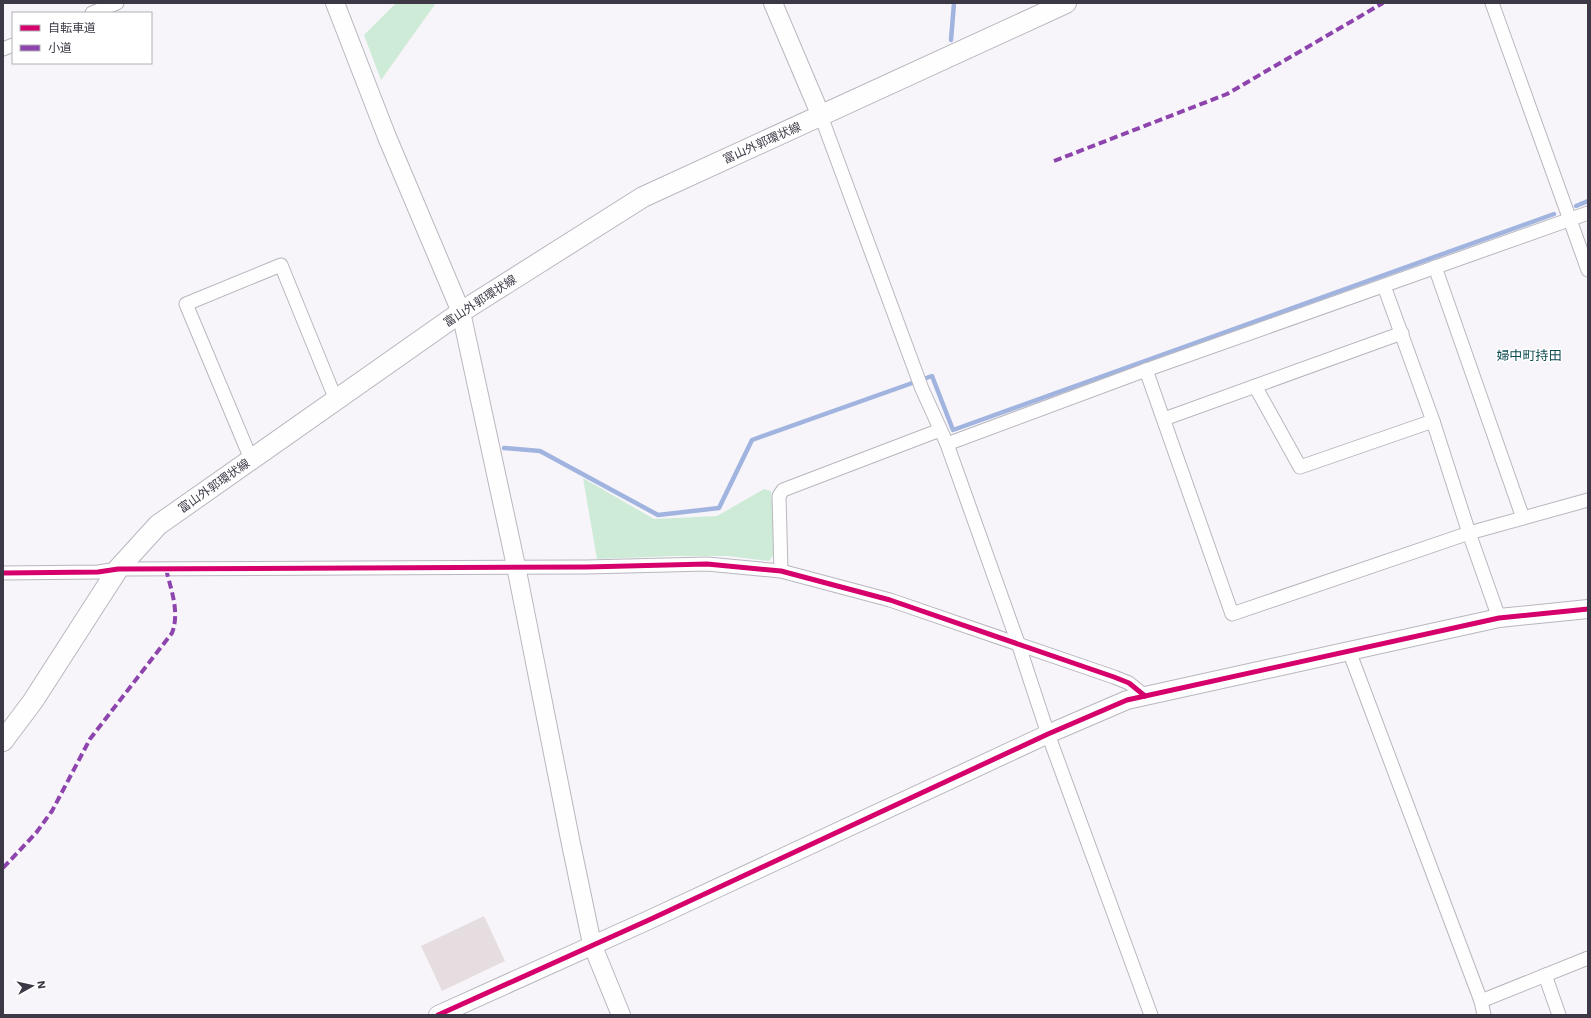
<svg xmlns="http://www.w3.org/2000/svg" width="1591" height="1018" viewBox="0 0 1591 1018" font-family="'Work Sans','Noto Sans JP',sans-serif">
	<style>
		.green { fill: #ceebd7 }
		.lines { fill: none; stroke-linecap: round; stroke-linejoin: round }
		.stream { stroke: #a0b4df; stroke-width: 4.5 }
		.building { fill: #e6dde0 }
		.street-casing { stroke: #b9b6bf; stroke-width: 15 }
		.secondary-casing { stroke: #b9b6bf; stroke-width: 20 }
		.primary-casing { stroke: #b9b6bf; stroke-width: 22 }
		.street { stroke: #fefefe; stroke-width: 13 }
		.secondary { stroke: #fefefe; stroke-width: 18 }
		.primary { stroke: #fefefe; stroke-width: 20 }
		.quiet { stroke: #8e44ad; stroke-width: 4; stroke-dasharray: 8 4; stroke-linecap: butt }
		.cycleway-casing { stroke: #fff; stroke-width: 8 }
		.cycleway { stroke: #d6006c; stroke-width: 5 }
		.labels { text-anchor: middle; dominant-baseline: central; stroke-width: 3; stroke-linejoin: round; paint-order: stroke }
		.street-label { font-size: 12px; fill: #3d3845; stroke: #fff }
		.neighbourhood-label { font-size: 13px; fill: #0e4b53; stroke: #fff }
	</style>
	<rect width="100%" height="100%" fill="#f7f5fa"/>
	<g class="green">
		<polygon points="396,3 436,3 381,80 364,35"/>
		<polygon points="583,478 654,519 717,516 764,489 771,491 776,552 769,561 728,556 677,556 597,559"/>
	</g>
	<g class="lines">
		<g class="stream">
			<polyline points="951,40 954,3"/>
			<polyline points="1576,206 1588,201"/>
			<polyline points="504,448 540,451 658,515 719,508 752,440 932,376 953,430 1554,214"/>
		</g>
	</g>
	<polygon class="building" points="484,916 505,961 442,991 421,946"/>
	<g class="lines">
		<defs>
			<g id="street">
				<polyline points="1492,3 1588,270"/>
				<polyline points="92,13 117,3"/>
				<polyline points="3,49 13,45"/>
				<polyline points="821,116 922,389 947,444 1018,643 1048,734 1151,1015"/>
				<polyline points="1435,267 1523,518"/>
				<polyline points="1146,370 1232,614 1469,533 1433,421 1384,286"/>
				<polyline points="1255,386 1300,467 1433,421"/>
				<polyline points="1164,419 1402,333"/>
				<polyline points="947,444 1146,370 1588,213"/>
				<polyline points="251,459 186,304 281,265 336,400"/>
				<polyline points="781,571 779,496 783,490 940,430"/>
				<polyline points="3,573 98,572 118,569 587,567 707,564 781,571 890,600 1114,677 1129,683 1145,696"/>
				<polyline points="1499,618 1469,533 1588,500"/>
				<polyline points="1349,651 1481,1001 1484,1015"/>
				<polyline points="1545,975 1559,1015"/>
				<polyline points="1481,1001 1588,958"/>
			</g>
			<g id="secondary">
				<polyline points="335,3 387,137 461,312 516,566 571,844 592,944 621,1015"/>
				<polyline points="773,3 821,116"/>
				<polyline points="438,1015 651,919 1048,734 1127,700 1499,618 1588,609"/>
			</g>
			<polyline id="primary" points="3,741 33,701 118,569 158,525 461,312 643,197 1066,3"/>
		</defs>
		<use href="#street" class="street-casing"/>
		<use href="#secondary" class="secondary-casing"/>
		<use href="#primary" class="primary-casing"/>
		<use href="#street" class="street"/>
		<use href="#secondary" class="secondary"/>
		<use href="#primary" class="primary"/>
		<g class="quiet">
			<polyline points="1054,161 1227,94 1383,3"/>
			<path d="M3,868L36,833L52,811L90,739L172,633C180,612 171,590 166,569"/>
		</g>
		<defs>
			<g id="cycleway">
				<polyline points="3,573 98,572 118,569 587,567 707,564 781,571 890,600 1114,677 1129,683 1145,696"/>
				<polyline points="438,1015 651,919 1048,734 1127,700 1499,618 1588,609"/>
			</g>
		</defs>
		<use href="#cycleway" class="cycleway-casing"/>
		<use href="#cycleway" class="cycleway"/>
	</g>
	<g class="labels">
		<g class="street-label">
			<text transform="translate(762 143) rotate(-24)">富山外郭環状線</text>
			<text transform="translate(480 301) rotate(-33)">富山外郭環状線</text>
			<text transform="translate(214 486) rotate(-35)">富山外郭環状線</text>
		</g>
		<g class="neighbourhood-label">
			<text x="1529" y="355">婦中町持田</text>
		</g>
	</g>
	<rect width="1591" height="1018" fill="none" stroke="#3d3845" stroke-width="8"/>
	<rect x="12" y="12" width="140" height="52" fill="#ffffff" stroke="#b1afb5"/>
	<rect x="20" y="25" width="20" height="6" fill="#d6006c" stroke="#b1afb5"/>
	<text x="48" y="32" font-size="12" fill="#3d3845">自転車道</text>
	<rect x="20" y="45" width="20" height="6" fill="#8e44ad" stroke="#b1afb5"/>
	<text x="48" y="52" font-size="12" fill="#3d3845">小道</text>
	<g transform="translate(32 986) rotate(82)" stroke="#ffffff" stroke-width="3" paint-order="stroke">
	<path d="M0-3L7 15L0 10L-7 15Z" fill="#3d3845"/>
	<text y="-6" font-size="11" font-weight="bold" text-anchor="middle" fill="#3d3845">N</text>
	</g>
</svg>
